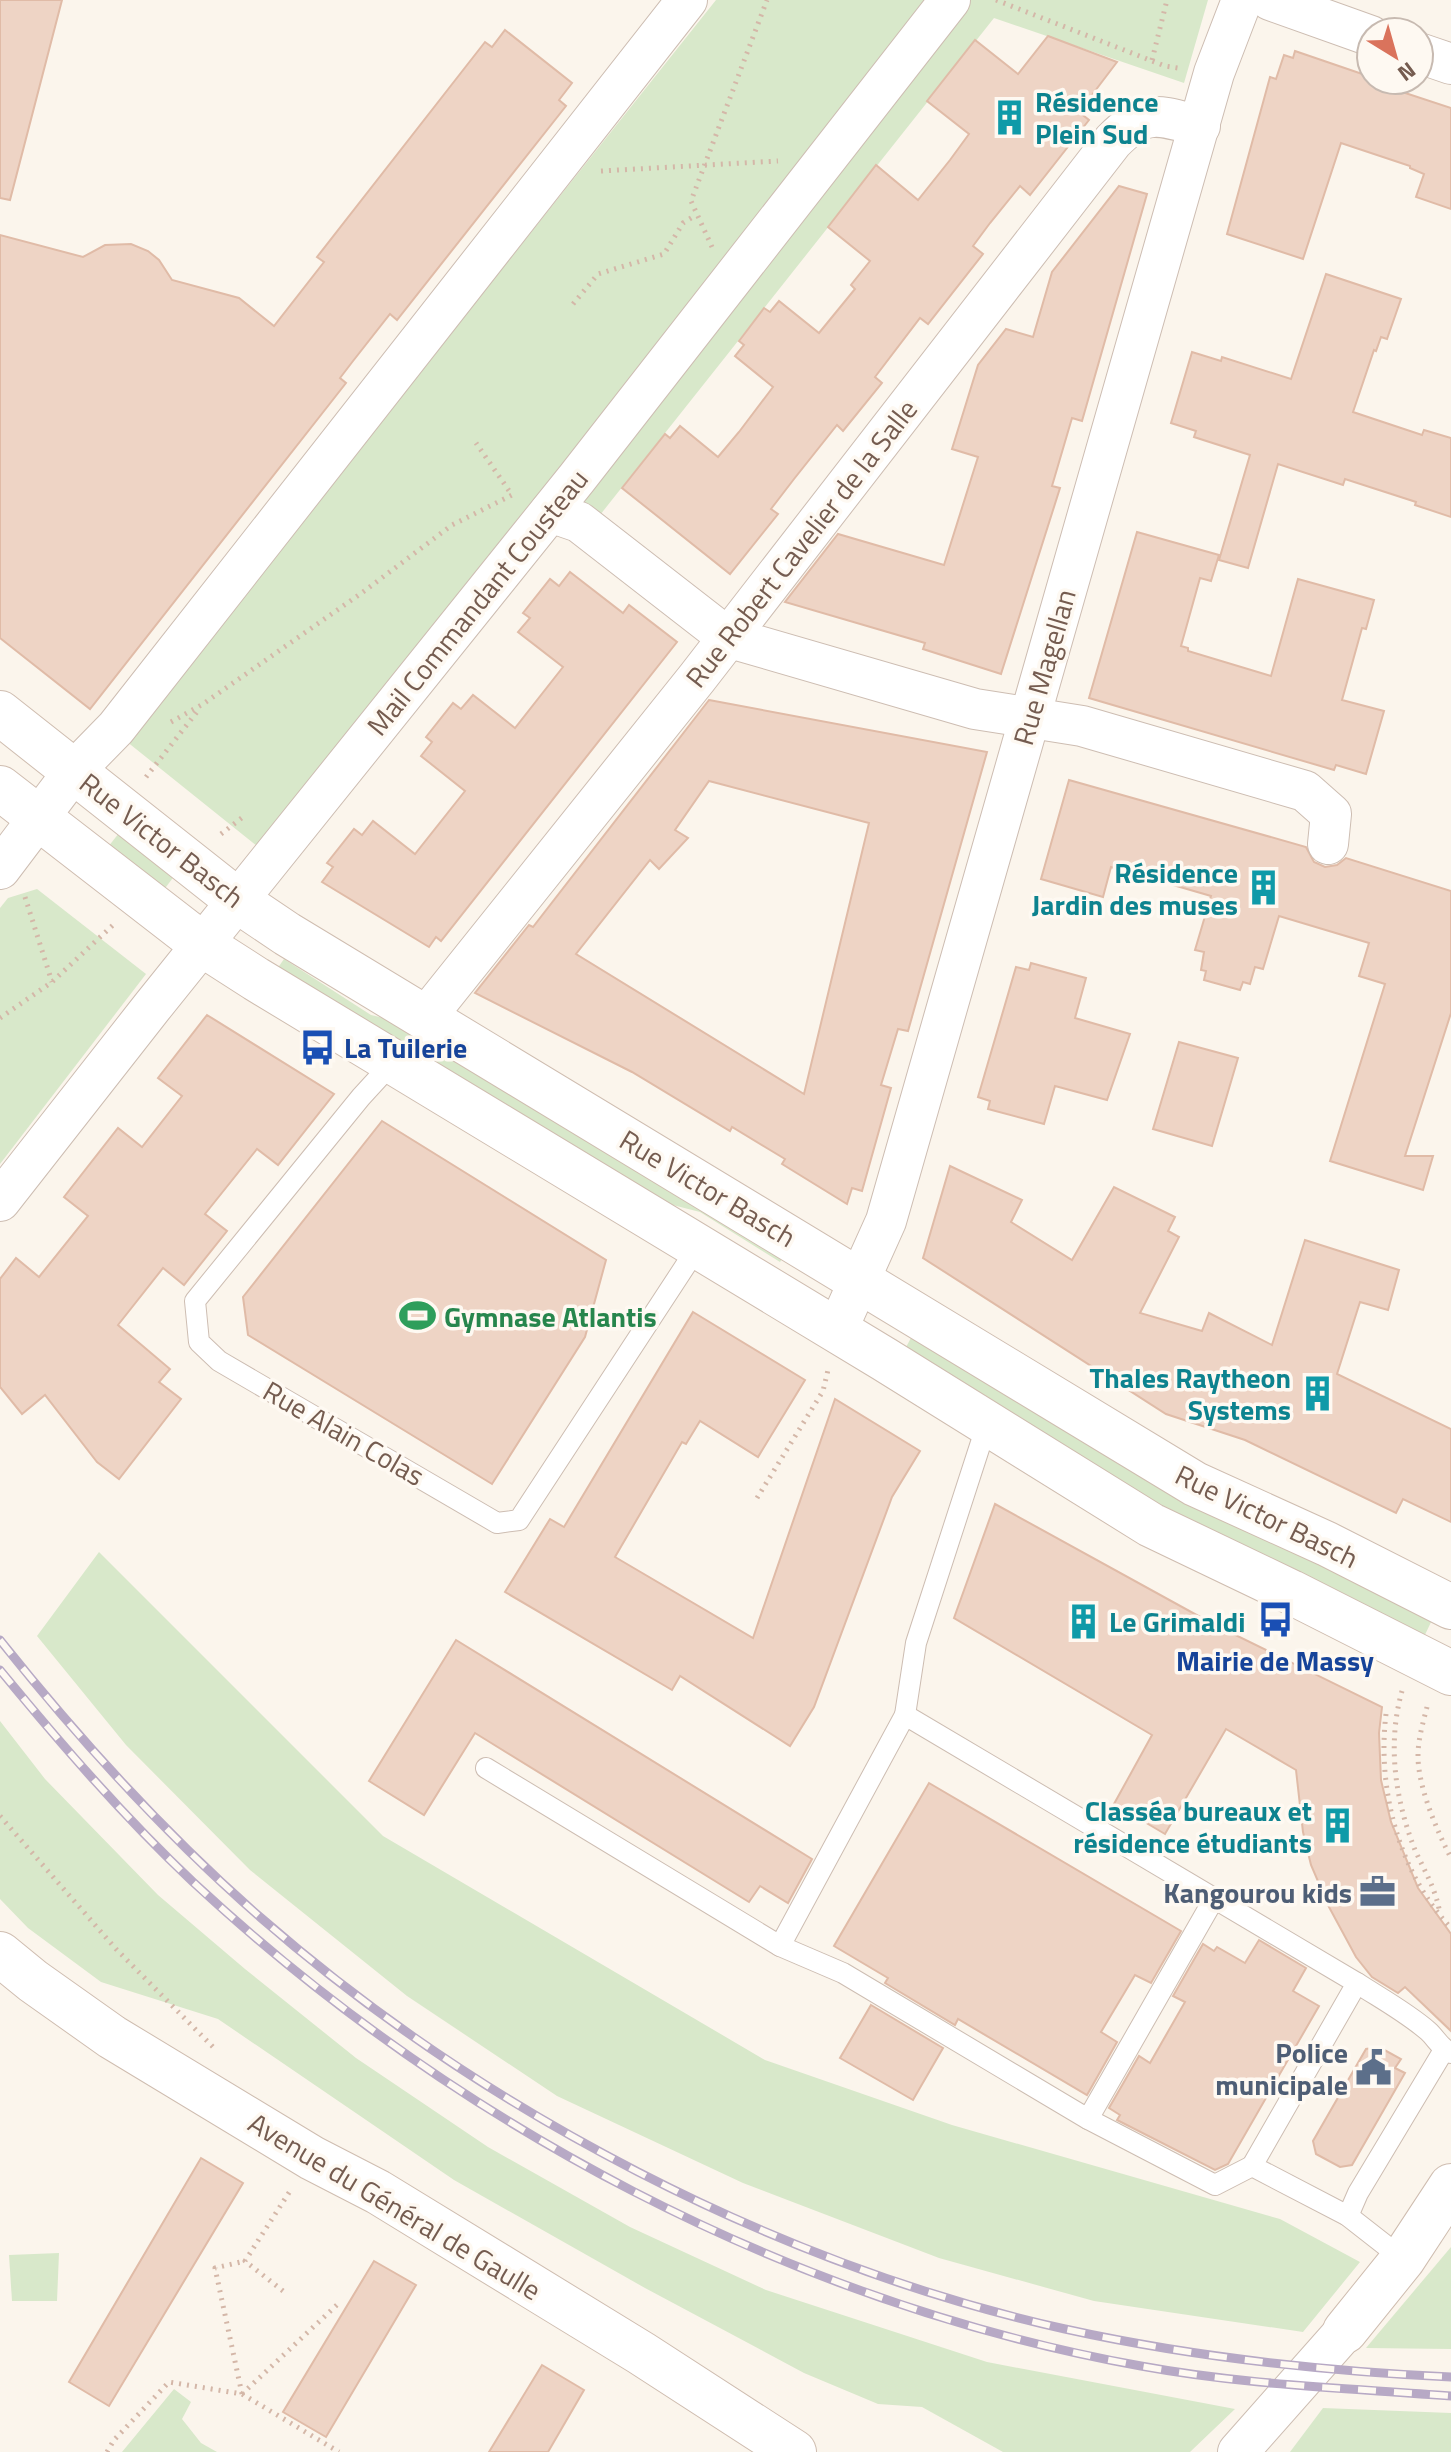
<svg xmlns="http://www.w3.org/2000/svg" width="1451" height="2452" viewBox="0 0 1451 2452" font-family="'Titillium Web',sans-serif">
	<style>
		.green { fill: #d8e8ca }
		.building { fill: #eed4c5; stroke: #e0bba7; stroke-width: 2; fill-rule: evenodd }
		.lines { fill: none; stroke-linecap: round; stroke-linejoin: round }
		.lane-casing { stroke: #cdbdb2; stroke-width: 22 }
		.street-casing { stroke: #cdbdb2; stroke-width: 42 }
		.secondary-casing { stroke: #cfbdb0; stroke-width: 46 }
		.path { stroke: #d4b7a8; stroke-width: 5; stroke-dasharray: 2 6; stroke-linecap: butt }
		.lane { stroke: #fff; stroke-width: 20 }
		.street { stroke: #fff; stroke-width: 40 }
		.secondary { stroke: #fff; stroke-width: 44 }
		.rail-casing { stroke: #b7a9c5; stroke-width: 9 }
		.rail { stroke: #fef9f2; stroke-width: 6; stroke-dasharray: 18; stroke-linecap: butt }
		.labels { text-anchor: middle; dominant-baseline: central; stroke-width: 7; stroke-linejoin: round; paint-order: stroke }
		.culture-label { font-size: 28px; font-weight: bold; fill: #0d838f; stroke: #fef9f2; text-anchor: end }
		.street-label { font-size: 28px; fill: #755c50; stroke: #fef9f2 }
		.transit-label { font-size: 28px; font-weight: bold; fill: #164399; stroke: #fef9f2; text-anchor: start }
		.leisure-label { font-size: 28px; font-weight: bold; fill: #27864d; stroke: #fef9f2; text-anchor: start }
		.service-label { font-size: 28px; font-weight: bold; fill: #4e5e75; stroke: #fef9f2; text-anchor: end }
	</style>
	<rect width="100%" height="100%" fill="#fbf5ec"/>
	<g class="green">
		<polygon points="716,0 1208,0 1184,83 994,18 600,515 573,494 262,850 126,741"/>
		<polygon points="123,828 178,871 163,891 108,847"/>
		<polygon points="37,889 146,974 0,1164 0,908 8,898"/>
		<polygon points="284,959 371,1015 405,1023 786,1253 780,1262 700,1212 661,1202 277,969"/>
		<polygon points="913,1334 1197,1502 1432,1620 1423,1639 1187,1522 904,1351"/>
		<polygon points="99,1552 383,1836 765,2060 952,2125 1280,2219 1360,2262 1303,2332 1094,2301 939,2258 743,2183 557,2096 407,1996 250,1870 126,1745 37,1636"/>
		<polygon points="0,1721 45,1779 158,1895 245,1969 356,2058 488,2147 630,2227 766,2290 987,2362 1235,2409 1190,2452 1003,2452 922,2407 878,2404 804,2373 645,2288 454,2180 218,2019 101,1982 28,1928 0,1899"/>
		<polygon points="1451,2247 1451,2349 1366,2348"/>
		<polygon points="59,2253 57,2301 12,2301 9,2255"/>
		<polygon points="174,2389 191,2402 182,2419 201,2443 217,2452 122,2452"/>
		<polygon points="1323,2408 1451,2413 1451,2452 1290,2452"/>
	</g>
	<g class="building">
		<polygon points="0,0 62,0 10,200 0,198"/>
		<polygon points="505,30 572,83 559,100 566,106 397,320 390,314 353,361 340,378 346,383 90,709 0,638 0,235 83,257 105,245 131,244 148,251 159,260 172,280 239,298 274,326 324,262 317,257 485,42 492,47"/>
		<polygon points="1048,36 1117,62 1079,112 1089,120 1030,195 1020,186 990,223 973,246 983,254 928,324 920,318 875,377 882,383 843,431 837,425 794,479 771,509 778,514 730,574 622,488 665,434 670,438 680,426 718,457 739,432 773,387 735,356 744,345 739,341 764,308 770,312 779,301 819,333 855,289 851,285 870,261 828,227 876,165 918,200 950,160 969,134 927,101 975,40 1018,74"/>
		<polygon points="1295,51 1371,77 1371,80 1376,80 1375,83 1451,108 1451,209 1416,197 1424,174 1410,168 1410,166 1341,143 1303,259 1227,234 1270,77 1276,79 1284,55 1293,58"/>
		<polygon points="1119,186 1147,194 1082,421 1072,418 1052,486 1060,488 1001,674 923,649 925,643 785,602 838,534 944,565 978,457 952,449 978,365 1006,329 1033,337 1052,272"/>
		<polygon points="1326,274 1401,299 1387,339 1381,337 1376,351 1374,350 1353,412 1422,435 1424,430 1451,438 1451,517 1415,505 1416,502 1345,479 1343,485 1278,464 1248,568 1219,560 1250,455 1194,437 1196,431 1171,423 1192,352 1221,361 1222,357 1291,379"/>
		<polygon points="1137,532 1219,555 1211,581 1200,578 1181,646 1188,648 1188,651 1271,676 1298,579 1374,600 1366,629 1362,628 1342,700 1384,711 1366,774 1336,765 1334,770 1089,698"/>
		<polygon points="570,572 623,613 629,605 677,642 441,941 436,937 429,947 322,882 333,867 327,863 354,829 362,835 373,821 415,854 465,791 421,756 432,742 426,737 453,703 461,709 473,695 515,728 563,667 518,632 530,618 523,613 550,579 559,586"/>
		<path d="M709,700L987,752L908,1031L898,1029L881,1085L891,1088L862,1191L852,1188L847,1204L782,1164L785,1159L732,1127L730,1131L632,1072L475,993L529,925L533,927ZM709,781L869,823L804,1094L576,954L650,860L659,869L688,838L675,830Z"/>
		<polygon points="1069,780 1306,847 1314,862 1325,867 1337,865 1346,858 1451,891 1451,1013 1405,1156 1433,1156 1423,1190 1330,1161 1385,984 1359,976 1369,943 1279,916 1263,969 1255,967 1250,984 1243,982 1240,990 1204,980 1206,971 1201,970 1204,952 1195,950 1211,896 1111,867 1103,897 1041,879"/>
		<polygon points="1031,963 1086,978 1075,1018 1130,1034 1107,1100 1055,1086 1044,1124 988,1109 990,1101 978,1097 1016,967 1029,970"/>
		<polygon points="207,1015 334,1094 278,1165 257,1149 205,1214 227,1231 184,1285 163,1268 118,1325 170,1369 159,1382 181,1399 119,1479 97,1462 45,1395 22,1414 0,1387 0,1279 16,1258 39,1277 88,1216 64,1197 118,1128 142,1147 182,1096 158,1078"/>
		<polygon points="1179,1042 1238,1058 1212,1146 1153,1129"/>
		<polygon points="382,1121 606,1260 585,1337 492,1484 248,1335 243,1297"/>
		<polygon points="950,1166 1022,1200 1011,1222 1072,1260 1114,1187 1175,1217 1168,1231 1179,1237 1140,1313 1202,1331 1209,1313 1272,1345 1305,1240 1399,1270 1388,1310 1360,1302 1337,1374 1451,1429 1451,1522 1403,1499 1396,1513 1245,1440 1166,1414 923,1258"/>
		<polygon points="693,1312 805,1380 758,1457 700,1421 686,1444 682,1442 615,1557 753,1638 835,1399 920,1451 892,1497 814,1707 790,1746 680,1676 672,1690 505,1592 550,1519 564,1527"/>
		<polygon points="995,1504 1213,1624 1382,1707 1379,1733 1381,1780 1391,1822 1418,1888 1451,1934 1451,2031 1405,1987 1398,1993 1372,1977 1356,1957 1329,1907 1311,1865 1303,1832 1296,1770 1226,1729 1165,1834 1114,1804 1152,1735 954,1618"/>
		<polygon points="456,1640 812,1859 788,1903 760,1886 749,1902 475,1733 424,1815 369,1781"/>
		<polygon points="929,1783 1181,1931 1151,1983 1135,1975 1101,2032 1117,2042 1087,2095 958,2019 955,2025 885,1983 888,1978 834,1946"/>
		<polygon points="1259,1940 1306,1968 1293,1991 1319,2006 1228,2164 1215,2170 1117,2120 1120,2115 1109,2108 1139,2056 1150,2063 1185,2002 1173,1996 1203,1944 1214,1951 1217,1947 1245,1963"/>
		<polygon points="871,2005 943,2048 913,2100 840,2058"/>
		<polygon points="1379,2047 1401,2059 1395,2068 1405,2073 1352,2165 1340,2167 1316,2154 1313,2141 1366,2049"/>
		<polygon points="201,2158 243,2183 109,2406 69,2382"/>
		<polygon points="374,2261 416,2285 326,2437 283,2412"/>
		<polygon points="542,2365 584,2390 548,2452 489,2452"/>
	</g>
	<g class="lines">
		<defs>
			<g id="lane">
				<polyline points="394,1061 361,1097 195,1301 199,1342 219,1361 497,1523 519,1520 697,1248"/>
				<polyline points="905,1715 916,1643 987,1424"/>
				<polyline points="486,1768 780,1946 905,1715 1357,1983 1252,2166 1348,2216 1403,2259"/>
				<polyline points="780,1946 843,1973 1088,2119 1215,1897"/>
				<path d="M1357,1983C1380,1998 1406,2012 1428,2031C1436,2038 1440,2048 1451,2053"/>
				<polyline points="1088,2119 1215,2185 1252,2166"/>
				<polyline points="1348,2216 1358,2193 1444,2050"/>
			</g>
			<g id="street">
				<polyline points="1270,0 1371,36"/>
				<polyline points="1419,53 1451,64"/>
				<polyline points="550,512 579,522 727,637 975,709 1082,726 1305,791 1331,814 1328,844"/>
				<polyline points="0,869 74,771 116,728 687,0"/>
				<path d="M425,1018L697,678L1113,141C1146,108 1157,115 1200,126"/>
				<polyline points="0,1201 152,1007 577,478 950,0"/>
				<polyline points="837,1330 886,1221 1214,73 1242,0"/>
				<polyline points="1238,2452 1345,2331"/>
			</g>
			<g id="secondary">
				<polyline points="0,713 238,901 287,934 1195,1484 1327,1544 1451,1607"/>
				<polyline points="0,788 203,945 256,979 884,1359 1151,1525 1291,1592 1451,1673"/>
				<polyline points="0,1954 33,1981 112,2037 312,2158 378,2192 641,2353 794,2452"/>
				<polyline points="1345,2331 1403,2259 1451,2186"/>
			</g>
		</defs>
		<use href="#lane" class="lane-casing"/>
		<use href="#street" class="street-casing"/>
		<use href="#secondary" class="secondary-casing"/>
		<g class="path">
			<polyline points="996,0 1165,66 1178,68"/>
			<polyline points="1152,60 1167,0"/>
			<polyline points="601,171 778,161"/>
			<polyline points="712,247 691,201 767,0"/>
			<polyline points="573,304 598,274 664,254 683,223 696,215"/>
			<polyline points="171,722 203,704 363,592 452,525 512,495 476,443"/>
			<polyline points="146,777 200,708"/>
			<polyline points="221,834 243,817"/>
			<polyline points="25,897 52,982"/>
			<polyline points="0,1018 52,982 113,925"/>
			<polyline points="757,1498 823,1391 828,1370"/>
			<path d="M1402,1691C1387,1744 1395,1799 1415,1850C1425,1872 1436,1889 1440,1914"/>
			<path d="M1427,1707C1423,1723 1418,1739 1418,1756C1418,1787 1437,1831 1451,1858"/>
			<path d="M1386,1714C1377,1788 1398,1872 1451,1928"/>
			<polyline points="0,1816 116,1949 216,2050"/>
			<polyline points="283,2291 245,2261 290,2191"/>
			<polyline points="242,2394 215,2268 245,2261"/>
			<polyline points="242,2394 340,2302"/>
			<polyline points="107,2452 114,2440 169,2382 242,2394 339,2452"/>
		</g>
		<use href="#lane" class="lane"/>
		<use href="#street" class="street"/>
		<use href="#secondary" class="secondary"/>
		<defs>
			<g id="rail">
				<path d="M0,1640C79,1739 165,1834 260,1917C482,2111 777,2265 1065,2329C1192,2357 1322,2371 1451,2377"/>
				<path d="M0,1670C61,1744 123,1816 193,1882C455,2125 788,2302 1141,2366C1244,2385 1347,2388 1451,2396"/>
			</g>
		</defs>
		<use href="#rail" class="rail-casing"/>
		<use href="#rail" class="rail"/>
	</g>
	<defs>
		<symbol id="building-bare" viewBox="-9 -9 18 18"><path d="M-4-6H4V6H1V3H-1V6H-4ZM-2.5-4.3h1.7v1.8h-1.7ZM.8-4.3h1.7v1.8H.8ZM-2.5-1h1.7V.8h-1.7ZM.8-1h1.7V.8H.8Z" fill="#0f9aa8" stroke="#fef9f2" stroke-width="2.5" paint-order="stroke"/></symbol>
		<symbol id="bus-bare" viewBox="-9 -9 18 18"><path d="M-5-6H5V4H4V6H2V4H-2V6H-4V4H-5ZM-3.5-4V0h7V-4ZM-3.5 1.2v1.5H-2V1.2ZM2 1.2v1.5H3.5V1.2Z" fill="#1a4fb4" stroke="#fef9f2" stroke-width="2.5" paint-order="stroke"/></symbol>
		<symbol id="stadium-bare" viewBox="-9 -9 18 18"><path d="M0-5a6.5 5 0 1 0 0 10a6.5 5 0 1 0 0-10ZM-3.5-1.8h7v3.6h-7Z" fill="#2e9e5b" stroke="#fef9f2" stroke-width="2.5" paint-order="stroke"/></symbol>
		<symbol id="office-bare" viewBox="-9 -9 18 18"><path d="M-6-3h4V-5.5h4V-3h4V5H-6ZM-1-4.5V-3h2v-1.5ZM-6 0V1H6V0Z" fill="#5c6f8a" stroke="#fef9f2" stroke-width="2.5" paint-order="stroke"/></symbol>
		<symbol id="civic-bare" viewBox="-9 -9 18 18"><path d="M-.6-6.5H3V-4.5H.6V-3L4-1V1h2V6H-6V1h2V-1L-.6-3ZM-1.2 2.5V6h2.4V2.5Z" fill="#5c6f8a" stroke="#fef9f2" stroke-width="2.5" paint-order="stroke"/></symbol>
	</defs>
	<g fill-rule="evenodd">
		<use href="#building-bare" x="984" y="92" width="51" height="51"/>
		<use href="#building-bare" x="1238" y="862" width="51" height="51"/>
		<use href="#bus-bare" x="292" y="1022" width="51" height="51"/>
		<use href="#stadium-bare" x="392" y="1290" width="51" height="51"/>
		<use href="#building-bare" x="1292" y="1368" width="51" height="51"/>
		<use href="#bus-bare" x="1250" y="1594" width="51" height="51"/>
		<use href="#building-bare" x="1058" y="1596" width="51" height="51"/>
		<use href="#building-bare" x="1312" y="1800" width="51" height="51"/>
		<use href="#office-bare" x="1352" y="1866" width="51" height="51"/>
		<use href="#civic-bare" x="1348" y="2042" width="51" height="51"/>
	</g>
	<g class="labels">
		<g class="culture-label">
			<text x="1035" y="101" text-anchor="start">Résidence<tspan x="1035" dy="32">Plein Sud</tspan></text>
			<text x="1238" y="872">Résidence<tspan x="1238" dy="32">Jardin des muses</tspan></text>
			<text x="1291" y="1377">Thales Raytheon<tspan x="1291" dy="32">Systems</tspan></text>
			<text x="1109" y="1621" text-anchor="start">Le Grimaldi</text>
			<text x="1312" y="1810">Classéa bureaux et<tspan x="1312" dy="32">résidence étudiants</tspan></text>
		</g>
		<g class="street-label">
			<text transform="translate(801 543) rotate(-52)">Rue Robert Cavelier de la Salle</text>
			<text transform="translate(477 602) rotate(-51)">Mail Commandant Cousteau</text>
			<text transform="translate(1044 667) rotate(-74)">Rue Magellan</text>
			<text transform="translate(162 840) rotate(38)">Rue Victor Basch</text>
			<text transform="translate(708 1188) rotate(31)">Rue Victor Basch</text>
			<text transform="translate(344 1433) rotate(30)">Rue Alain Colas</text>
			<text transform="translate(1267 1516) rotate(26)">Rue Victor Basch</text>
			<text transform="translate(395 2206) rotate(31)">Avenue du Général de Gaulle</text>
		</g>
		<g class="transit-label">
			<text x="344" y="1047">La Tuilerie</text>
			<text x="1275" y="1660" text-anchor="middle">Mairie de Massy</text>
		</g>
		<g class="leisure-label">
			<text x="444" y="1316">Gymnase Atlantis</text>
		</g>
		<g class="service-label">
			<text x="1352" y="1892">Kangourou kids</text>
			<text x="1348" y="2052">Police<tspan x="1348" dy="32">municipale</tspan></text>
		</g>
	</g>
	<g transform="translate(1395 56) rotate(143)"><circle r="38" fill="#fef9f2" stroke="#c7bab1" stroke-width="2"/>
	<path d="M0-6L14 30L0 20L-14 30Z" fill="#da735c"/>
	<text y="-12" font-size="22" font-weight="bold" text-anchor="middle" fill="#755c50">N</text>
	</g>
</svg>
